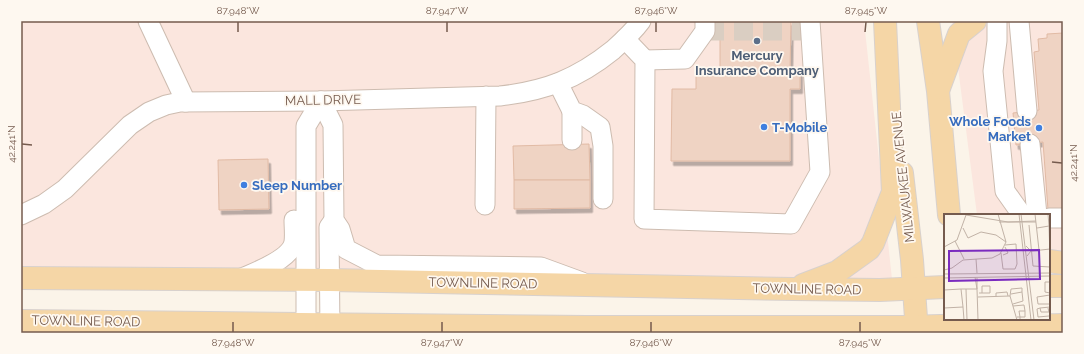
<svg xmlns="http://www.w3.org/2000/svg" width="1084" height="354" viewBox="0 0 1084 354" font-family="Raleway,sans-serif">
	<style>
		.commercial { fill: #fbe6de }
		.building { fill: #efd3c3; stroke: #e1baa4; filter: url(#shadow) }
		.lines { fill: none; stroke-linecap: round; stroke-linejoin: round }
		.minor-tunnel { stroke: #dacec2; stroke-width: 19; stroke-dasharray: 19 10; stroke-linecap: butt }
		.minor-casing { stroke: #cdbcb0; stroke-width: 21 }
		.major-casing { stroke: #d8d1cd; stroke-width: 24 }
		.minor { stroke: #fff; stroke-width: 19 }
		.major { stroke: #f5d6a6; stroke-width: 22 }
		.ticks { fill: none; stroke: #755b4e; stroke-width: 1.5 }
		.service-dot { fill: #5c6f8a; stroke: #fef8f0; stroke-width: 1.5 }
		.shop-dot { fill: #3f7fe0; stroke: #fef8f0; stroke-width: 1.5 }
		.labels { text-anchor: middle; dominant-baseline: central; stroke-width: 3.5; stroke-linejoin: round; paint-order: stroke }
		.service-label { font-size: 13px; font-weight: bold; fill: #4e5e75; stroke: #fef8f0 }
		.street-label { font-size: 13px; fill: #755b4e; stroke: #fef8f0 }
		.shop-label { font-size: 13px; font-weight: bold; fill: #366cbe; stroke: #fef8f0; text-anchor: start }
		.inset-road { fill: none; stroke: #c1b2a6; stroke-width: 1 }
		.view { fill: #7b2cbf; fill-opacity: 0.15; stroke: #7b2cbf; stroke-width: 2 }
		.inset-edge { fill: none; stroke: #755b4e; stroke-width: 2 }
		.neatline { fill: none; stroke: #755b4e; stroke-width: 1.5 }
		.ticks-label { font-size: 10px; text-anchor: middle; fill: #755b4e }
	</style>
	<defs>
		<filter id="shadow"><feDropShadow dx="2.5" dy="4.5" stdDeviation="0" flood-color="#0004"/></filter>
	</defs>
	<rect width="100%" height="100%" fill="#fbf4e9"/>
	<g class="commercial">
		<polygon points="21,21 864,21 892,279 296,271 21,269"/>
		<polygon points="952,21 1063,21 1063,253 1049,253 1049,215 977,215"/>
	</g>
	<g class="building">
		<polygon points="720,21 791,21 790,71 800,71 800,89 790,89 790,161 671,161 672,89 696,89 696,70 720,70"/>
		<polygon points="1063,33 1063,208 1048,210 1043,142 1016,145 1013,113 1039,110 1034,52 1039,51 1038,39 1047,38 1047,34"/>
		<polygon points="589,144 590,180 514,180 513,146"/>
		<polygon points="268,159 269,209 219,210 218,160"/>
		<polygon points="514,180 590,180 590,208 514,209"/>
	</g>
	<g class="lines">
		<polyline class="minor-tunnel" points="705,31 811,31"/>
		<defs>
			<g id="minor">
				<polyline points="148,21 186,102"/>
				<polyline points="997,21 997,41 993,71 1005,191 1022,215"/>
				<polyline points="1019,21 1027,111"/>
				<polyline points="625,39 645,60 644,219 791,224 820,172 810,21"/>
				<polyline points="645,60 685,59 705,31 705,21"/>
				<polyline points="558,83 572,111 583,115 600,127 603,146 603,199"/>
				<polyline points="321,101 333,125 334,220 340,229 346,249 377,265 541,267 582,282"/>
				<polyline points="572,140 572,111"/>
				<polyline points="1030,144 1037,215"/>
				<polyline points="485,205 486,96"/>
				<path d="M21,215L44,204L65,189L130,125L149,112L166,105L180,102L321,101L500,96C545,91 577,79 613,50C623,41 633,32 641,21"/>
				<polyline points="1049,218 1063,218"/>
				<path d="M242,278C256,272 291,259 294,242C295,235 294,227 294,220"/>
				<polyline points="306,333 306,126 321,101"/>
				<polyline points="330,333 329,227 334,220"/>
			</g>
			<g id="major">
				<polyline points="928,21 938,91 949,215"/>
				<polyline points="939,88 959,34 975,21"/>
				<polyline points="902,173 912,260 917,333"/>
				<polyline points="1049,261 1063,263"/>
				<polyline points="21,278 330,280 793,289 880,290 945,287"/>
				<polyline points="803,285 837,272 869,249 873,243 893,192 885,21"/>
				<polyline points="1049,286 1063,286"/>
				<path d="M21,321L587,327H916C965,324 1014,326 1063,325"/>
			</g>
		</defs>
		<use href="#minor" class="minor-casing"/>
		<use href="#major" class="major-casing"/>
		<use href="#minor" class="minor"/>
		<use href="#major" class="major"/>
	</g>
	<path class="ticks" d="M238,32V22M447,32V22M656,32V22M865,32L866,22M22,144L32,145M1052,162L1062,163M233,332V322M442,332V322M651,332V322M860,332V322"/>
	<circle class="service-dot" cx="757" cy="41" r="4"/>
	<g class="shop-dot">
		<circle cx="764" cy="127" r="4"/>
		<circle cx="1039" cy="128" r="4"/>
		<circle cx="244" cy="185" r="4"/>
	</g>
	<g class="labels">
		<g class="service-label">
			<text x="757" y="55">Mercury<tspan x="757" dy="15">Insurance Company</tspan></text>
		</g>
		<g class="street-label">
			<text transform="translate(323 100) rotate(-1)">MALL DRIVE</text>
			<text transform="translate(903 177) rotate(-96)">MILWAUKEE AVENUE</text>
			<text transform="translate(483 283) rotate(1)">TOWNLINE ROAD</text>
			<text transform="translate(807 289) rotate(1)">TOWNLINE ROAD</text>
			<text transform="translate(86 321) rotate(1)">TOWNLINE ROAD</text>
		</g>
		<g class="shop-label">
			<text x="1031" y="121" text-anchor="end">Whole Foods<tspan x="1031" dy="15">Market</tspan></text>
			<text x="772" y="127">T-Mobile</text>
			<text x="252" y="185">Sleep Number</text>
		</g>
	</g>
	<g transform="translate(944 214)">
		<rect width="106" height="106" fill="#fbf4e9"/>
		<path class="inset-road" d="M75,0L87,106M77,0L90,106M91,0L95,36M22,1L64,8L92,7M55,8H92M85,11L89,52L106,53M105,12L106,44M19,14L24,24L37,18L52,21L62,28M93,14L105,12L104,0M11,27L20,45M82,32L87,37L83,42M0,33L13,26L22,1M88,37L106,35M57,39L59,55H71L73,50L72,30L61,31M59,41L64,39L61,33M32,45L33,59M0,56L8,54L19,46L48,44L56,40L62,28L54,0M0,60L106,59M31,63L33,75V64M0,64L106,62M106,68H101V78L106,79M22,75L23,106M0,76L17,75M35,79H46V72H38V79M106,81L93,83L94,90H106M66,82L67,75L78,74V78L67,80M34,83L66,82L73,106M52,83V79L63,78L64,82M69,90L79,87L78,78M69,92L80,91L81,97M19,93L20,106M0,94L19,93L17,75H33L34,106M96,94L93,95L94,103L105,102M104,94L105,98H97L96,94L106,93M73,103H81V97H75L76,103V106"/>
		<path class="view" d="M95,36L96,65L5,67V37Z"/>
		<rect width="106" height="106" class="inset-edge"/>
	</g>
	<rect width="1084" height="354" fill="none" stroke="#fef8f0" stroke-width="44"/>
	<rect x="22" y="22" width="1040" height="310" class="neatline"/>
	<g class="ticks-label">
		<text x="238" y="14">87.948°W</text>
		<text x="447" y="14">87.947°W</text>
		<text x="656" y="14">87.946°W</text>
		<text x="866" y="14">87.945°W</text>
		<text transform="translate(11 144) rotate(-90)" y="4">42.241°N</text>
		<text transform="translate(1073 163) rotate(-90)" y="4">42.241°N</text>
		<text x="233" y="346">87.948°W</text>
		<text x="442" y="346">87.947°W</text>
		<text x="651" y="346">87.946°W</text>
		<text x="860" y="346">87.945°W</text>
	</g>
</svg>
